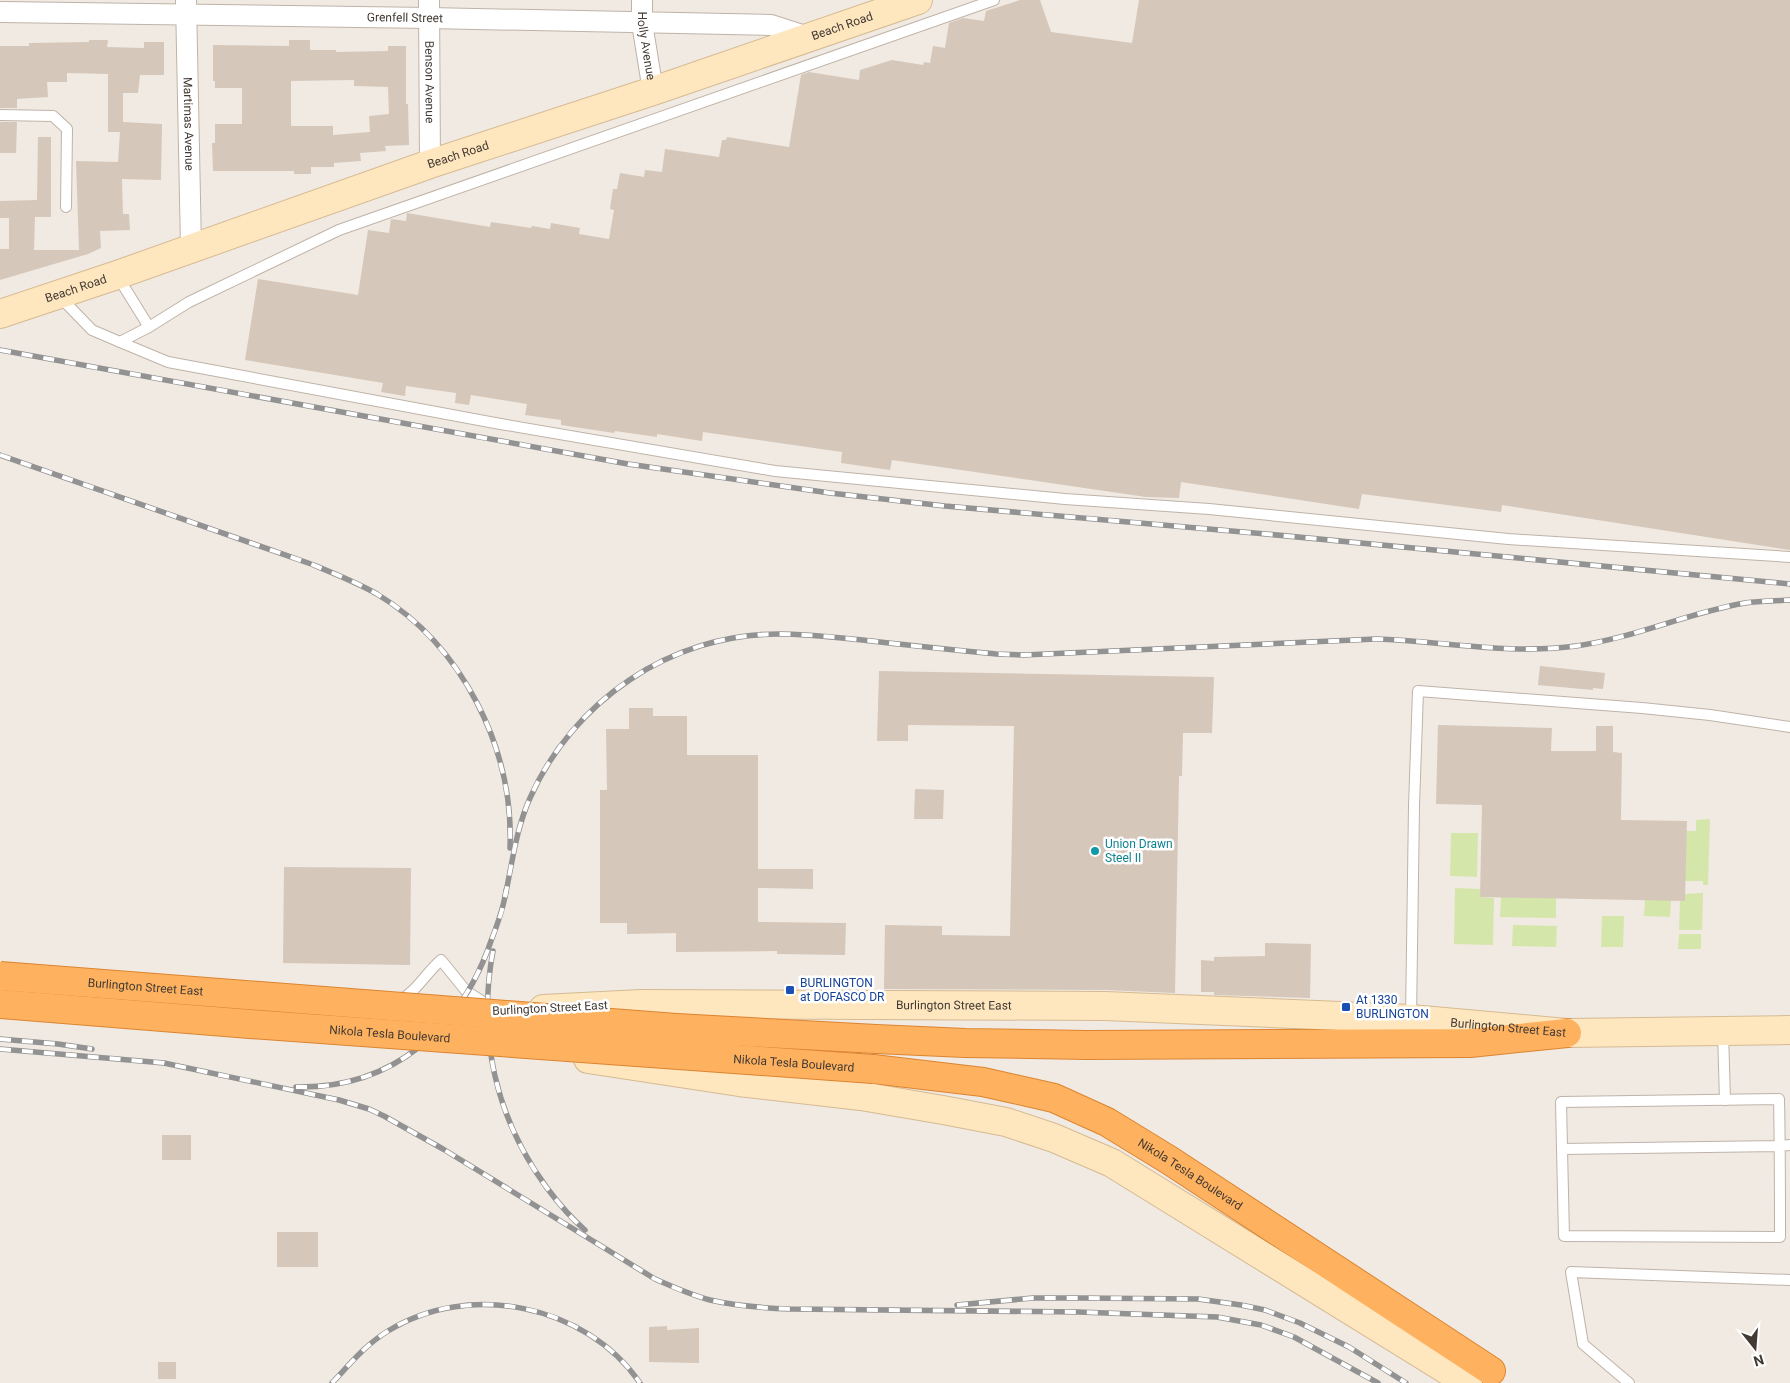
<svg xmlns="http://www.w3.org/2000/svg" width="1790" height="1383" viewBox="0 0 1790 1383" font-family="Roboto,sans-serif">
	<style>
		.green { fill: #d4e6aa }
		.building { fill: #d5c7ba; fill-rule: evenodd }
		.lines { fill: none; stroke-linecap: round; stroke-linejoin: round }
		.lane-casing { stroke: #bfb3a8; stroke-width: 12 }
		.street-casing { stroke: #bfb3a8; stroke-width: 22 }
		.secondary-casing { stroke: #d5ba93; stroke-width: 30 }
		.highway-casing { stroke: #dc8430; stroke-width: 30 }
		.lane { stroke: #fff; stroke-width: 10 }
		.street { stroke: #fff; stroke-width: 20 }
		.secondary { stroke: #fee6be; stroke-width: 28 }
		.highway { stroke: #feb260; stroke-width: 28 }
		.rail-casing { stroke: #929292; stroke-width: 5.5 }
		.rail { stroke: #fff; stroke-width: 4; stroke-dasharray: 11; stroke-linecap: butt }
		.highway-bridge-casing { stroke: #dc8430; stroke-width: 30; stroke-linecap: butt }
		.highway-bridge { stroke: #feb260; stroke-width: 28 }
		.culture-dot { fill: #0f9aa8; stroke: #fff; stroke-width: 2 }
		.transit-dot { fill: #1a4fb4; stroke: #fff; stroke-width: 2 }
		.labels { text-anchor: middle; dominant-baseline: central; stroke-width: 5; stroke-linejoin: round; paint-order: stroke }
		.street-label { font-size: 12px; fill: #423a33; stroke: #fff }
		.culture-label { font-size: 12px; fill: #0d838f; stroke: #fff; text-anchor: start }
		.transit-label { font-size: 12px; fill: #164399; stroke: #fff; text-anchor: start }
	</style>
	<rect width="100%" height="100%" fill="#f1eae2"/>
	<g class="green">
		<polygon points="1710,819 1708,885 1703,885 1703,881 1685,881 1686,831 1696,831 1696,820"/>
		<polygon points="1451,833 1478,833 1477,877 1450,876"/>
		<polygon points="1455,888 1480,889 1480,897 1494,898 1493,945 1454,944"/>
		<polygon points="1703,893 1702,930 1679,930 1680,901 1685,900 1685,894"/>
		<polygon points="1501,897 1556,898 1556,918 1500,917"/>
		<polygon points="1645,900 1671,900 1670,917 1644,916"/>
		<polygon points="1602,916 1624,916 1623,947 1601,947"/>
		<polygon points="1513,925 1557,926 1556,947 1512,946"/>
		<polygon points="1679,934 1701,934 1701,949 1678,949"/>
	</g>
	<g class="building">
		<polygon points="1020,0 1040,0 1051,32 1132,43 1139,0 1790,0 1790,550 1502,505 1501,512 1362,494 1359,509 1181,482 1179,498 1146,497 892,460 890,470 841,463 842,452 703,432 702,441 657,434 657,437 615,431 614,433 561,425 561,420 525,415 527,404 471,395 469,405 455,403 456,393 406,386 405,396 381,392 383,383 245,360 258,279 358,295 368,230 389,233 391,219 406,221 407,213 490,227 491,222 531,228 532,226 550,229 551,223 580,228 579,234 609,239 614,210 610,209 613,189 617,189 620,173 644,177 645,170 662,172 665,149 719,157 722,140 726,140 727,137 789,147 801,75 809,72 859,80 860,70 892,60 923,65 924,62 930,63 933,46 945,48 949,23 963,18 984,21 986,11"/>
		<polygon points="89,40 108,40 107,47 144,48 144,42 164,42 164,75 140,75 138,93 123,93 123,122 162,124 161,180 122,179 123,214 129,214 130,230 100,231 101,248 88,254 0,280 0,249 9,249 9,218 0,218 0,201 37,200 38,137 51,137 51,217 35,217 34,250 79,250 76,161 118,162 120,132 108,132 108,74 67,73 67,82 47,82 48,97 17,99 17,108 0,108 0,46 29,46 29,43 89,42"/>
		<path d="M289,40H310V50H336V52L388,51V46H406V104H408L409,145L385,146L386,151L360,153L361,161L334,163V167H311V174H294V171H213L212,143H215V124H242V88H215V81H213V45L289,46ZM354,80V86L388,87L389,114L369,116L370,132L333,135V126H291V81Z"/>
		<polygon points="0,122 17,122 16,153 0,153"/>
		<polygon points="1540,666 1605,673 1603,689 1593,688 1593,690 1538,685"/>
		<polygon points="879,671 1214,677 1212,733 1183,733 1182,776 1179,776 1175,993 1105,990 884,989 885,925 942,926 942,935 1010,936 1014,726 908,725 908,741 877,741"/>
		<polygon points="629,708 653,708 653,716 687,716 687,755 758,755 758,869 813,869 813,889 758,888 758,922 846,923 845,955 777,954 777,951 676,952 676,933 627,934 627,923 600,923 600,790 607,790 606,729 629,729"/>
		<polygon points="1438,725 1552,728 1551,751 1596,751 1596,726 1613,726 1613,752 1622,753 1621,820 1687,821 1685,901 1480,897 1482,805 1436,804"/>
		<polygon points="915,789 944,790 943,819 914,819"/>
		<polygon points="284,867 411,868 410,965 283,963"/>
		<polygon points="1265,943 1311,944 1310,998 1214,995 1214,992 1201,992 1201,960 1214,961 1214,957 1265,956"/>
		<rect x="162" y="1135" width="29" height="25"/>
		<rect x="277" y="1232" width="41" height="35"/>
		<polygon points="667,1326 667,1330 699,1328 699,1363 649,1362 649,1327"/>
		<rect x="158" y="1362" width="18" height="17"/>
	</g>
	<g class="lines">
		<defs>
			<g id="lane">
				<polyline points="994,0 339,230 189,302 149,327 120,342 168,362 495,423 775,471 1065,499 1209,509 1508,539 1790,557"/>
				<polyline points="0,115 53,116 67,129 66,207"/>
				<polyline points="118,277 149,327"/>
				<polyline points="60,297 92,330 120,342"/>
				<path d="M399,1001C417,991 426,973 441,960L466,991L488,1005"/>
				<polyline points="1411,1018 1414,806 1418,691 1642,708 1710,715 1790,727"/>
				<polyline points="1723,1032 1725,1100"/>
				<path d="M1562,1149L1564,1236L1780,1237C1780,1191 1780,1145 1779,1099L1561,1102L1562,1149L1779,1146L1790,1145"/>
				<polyline points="1629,1383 1583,1344 1571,1272 1790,1280"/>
			</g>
			<g id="street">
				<path id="s1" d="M186,0L191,248"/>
				<path id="s2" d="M429,0L430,164"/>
				<path id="s3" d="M642,0V23L653,91"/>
				<path id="s4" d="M0,12L429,18L771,25L808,37"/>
			</g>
			<g id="secondary">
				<path id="s5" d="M0,314L117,275L430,164L653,91L918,0"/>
				<path id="s6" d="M543,1009L641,1004L1105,1006L1411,1019L1567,1033L1790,1030"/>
				<polyline points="588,1059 739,1082 861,1096 943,1110 1006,1122 1054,1138 1112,1163 1468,1383"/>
			</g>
			<g id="highway">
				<polyline points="876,1039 965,1043 1087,1045 1470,1043 1567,1033"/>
				<path id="s7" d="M873,1069L983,1082L1054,1098L1107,1122L1169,1160L1491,1371"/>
			</g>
		</defs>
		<use href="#lane" class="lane-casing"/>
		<use href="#street" class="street-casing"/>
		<use href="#secondary" class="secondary-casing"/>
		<use href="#highway" class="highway-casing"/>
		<use href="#lane" class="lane"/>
		<use href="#street" class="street"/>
		<use href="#secondary" class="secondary"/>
		<use href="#highway" class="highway"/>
		<defs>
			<g id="rail">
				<polyline points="0,350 628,464 830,493 945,506 1266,534 1790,584"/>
				<path d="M0,455L311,564C333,573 356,582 377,594C463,646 514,749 510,848"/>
				<path d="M505,897C512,864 516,829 530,798C573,701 671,634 778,634C809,634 841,638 872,641C913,646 955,650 996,654L1024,655L1376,639C1443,641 1509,655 1576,646C1634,638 1687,613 1745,603C1760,601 1775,601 1790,600"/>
				<path d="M493,951C477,1036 496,1119 547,1188C559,1204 571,1218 585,1230"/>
				<polyline points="0,1039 58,1044 92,1049"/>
				<path d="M0,1049L164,1063L339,1100L369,1109L384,1116L443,1149L655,1279C673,1287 691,1295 710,1300C736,1306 763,1308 790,1309L1078,1312L1217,1317L1261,1325L1294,1337L1378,1383"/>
				<path d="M296,1087C392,1089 461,1029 491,941C497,925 504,908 506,890"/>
				<polyline points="957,1305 1033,1298 1079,1298 1198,1299 1241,1305 1265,1310 1300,1323 1349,1347 1406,1383"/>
				<path d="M332,1383C350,1364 365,1345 388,1331C468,1281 586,1304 640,1383"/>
			</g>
		</defs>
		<use href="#rail" class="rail-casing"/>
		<use href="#rail" class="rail"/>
		<defs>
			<g id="highway-bridge">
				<path id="s8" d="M0,976L676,1028L876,1039"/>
				<path id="s9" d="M0,1004L250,1024L873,1069"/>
			</g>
		</defs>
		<use href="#highway-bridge" class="highway-bridge-casing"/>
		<use href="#highway-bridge" class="highway-bridge"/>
	</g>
	<circle class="culture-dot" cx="1095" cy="851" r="5"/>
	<g class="transit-dot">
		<rect x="785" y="985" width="10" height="10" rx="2.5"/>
		<rect x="1341" y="1002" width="10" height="10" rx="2.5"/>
	</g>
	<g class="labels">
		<g class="street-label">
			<text stroke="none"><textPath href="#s4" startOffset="405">Grenfell Street</textPath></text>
			<text stroke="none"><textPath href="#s5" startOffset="890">Beach Road</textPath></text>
			<text stroke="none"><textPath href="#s3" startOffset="46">Holly Avenue</textPath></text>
			<text stroke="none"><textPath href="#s2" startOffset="82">Benson Avenue</textPath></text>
			<text stroke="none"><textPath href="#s1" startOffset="124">Martimas Avenue</textPath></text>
			<text stroke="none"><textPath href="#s5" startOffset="485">Beach Road</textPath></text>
			<text stroke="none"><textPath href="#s5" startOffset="80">Beach Road</textPath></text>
			<text stroke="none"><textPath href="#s8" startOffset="146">Burlington Street East</textPath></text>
			<text stroke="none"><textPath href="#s6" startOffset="411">Burlington Street East</textPath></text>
			<text transform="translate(550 1008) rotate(-3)">Burlington Street East</text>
			<text stroke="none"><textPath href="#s6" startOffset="966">Burlington Street East</textPath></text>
			<text stroke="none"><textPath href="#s9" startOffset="391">Nikola Tesla Boulevard</textPath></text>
			<text stroke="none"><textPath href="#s9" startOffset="796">Nikola Tesla Boulevard</textPath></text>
			<text stroke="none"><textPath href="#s7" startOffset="340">Nikola Tesla Boulevard</textPath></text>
		</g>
		<g class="culture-label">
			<text x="1105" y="844">Union Drawn<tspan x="1105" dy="14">Steel II</tspan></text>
		</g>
		<g class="transit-label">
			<text x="800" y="983">BURLINGTON<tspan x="800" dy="14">at DOFASCO DR</tspan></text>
			<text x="1356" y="1000">At 1330<tspan x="1356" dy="14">BURLINGTON</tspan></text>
		</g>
	</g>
	<g transform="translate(1755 1348) rotate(163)" stroke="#ffffff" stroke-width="4" paint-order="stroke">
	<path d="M0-4L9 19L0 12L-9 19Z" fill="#423a33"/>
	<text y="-8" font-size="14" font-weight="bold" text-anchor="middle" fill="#423a33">N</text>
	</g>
</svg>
